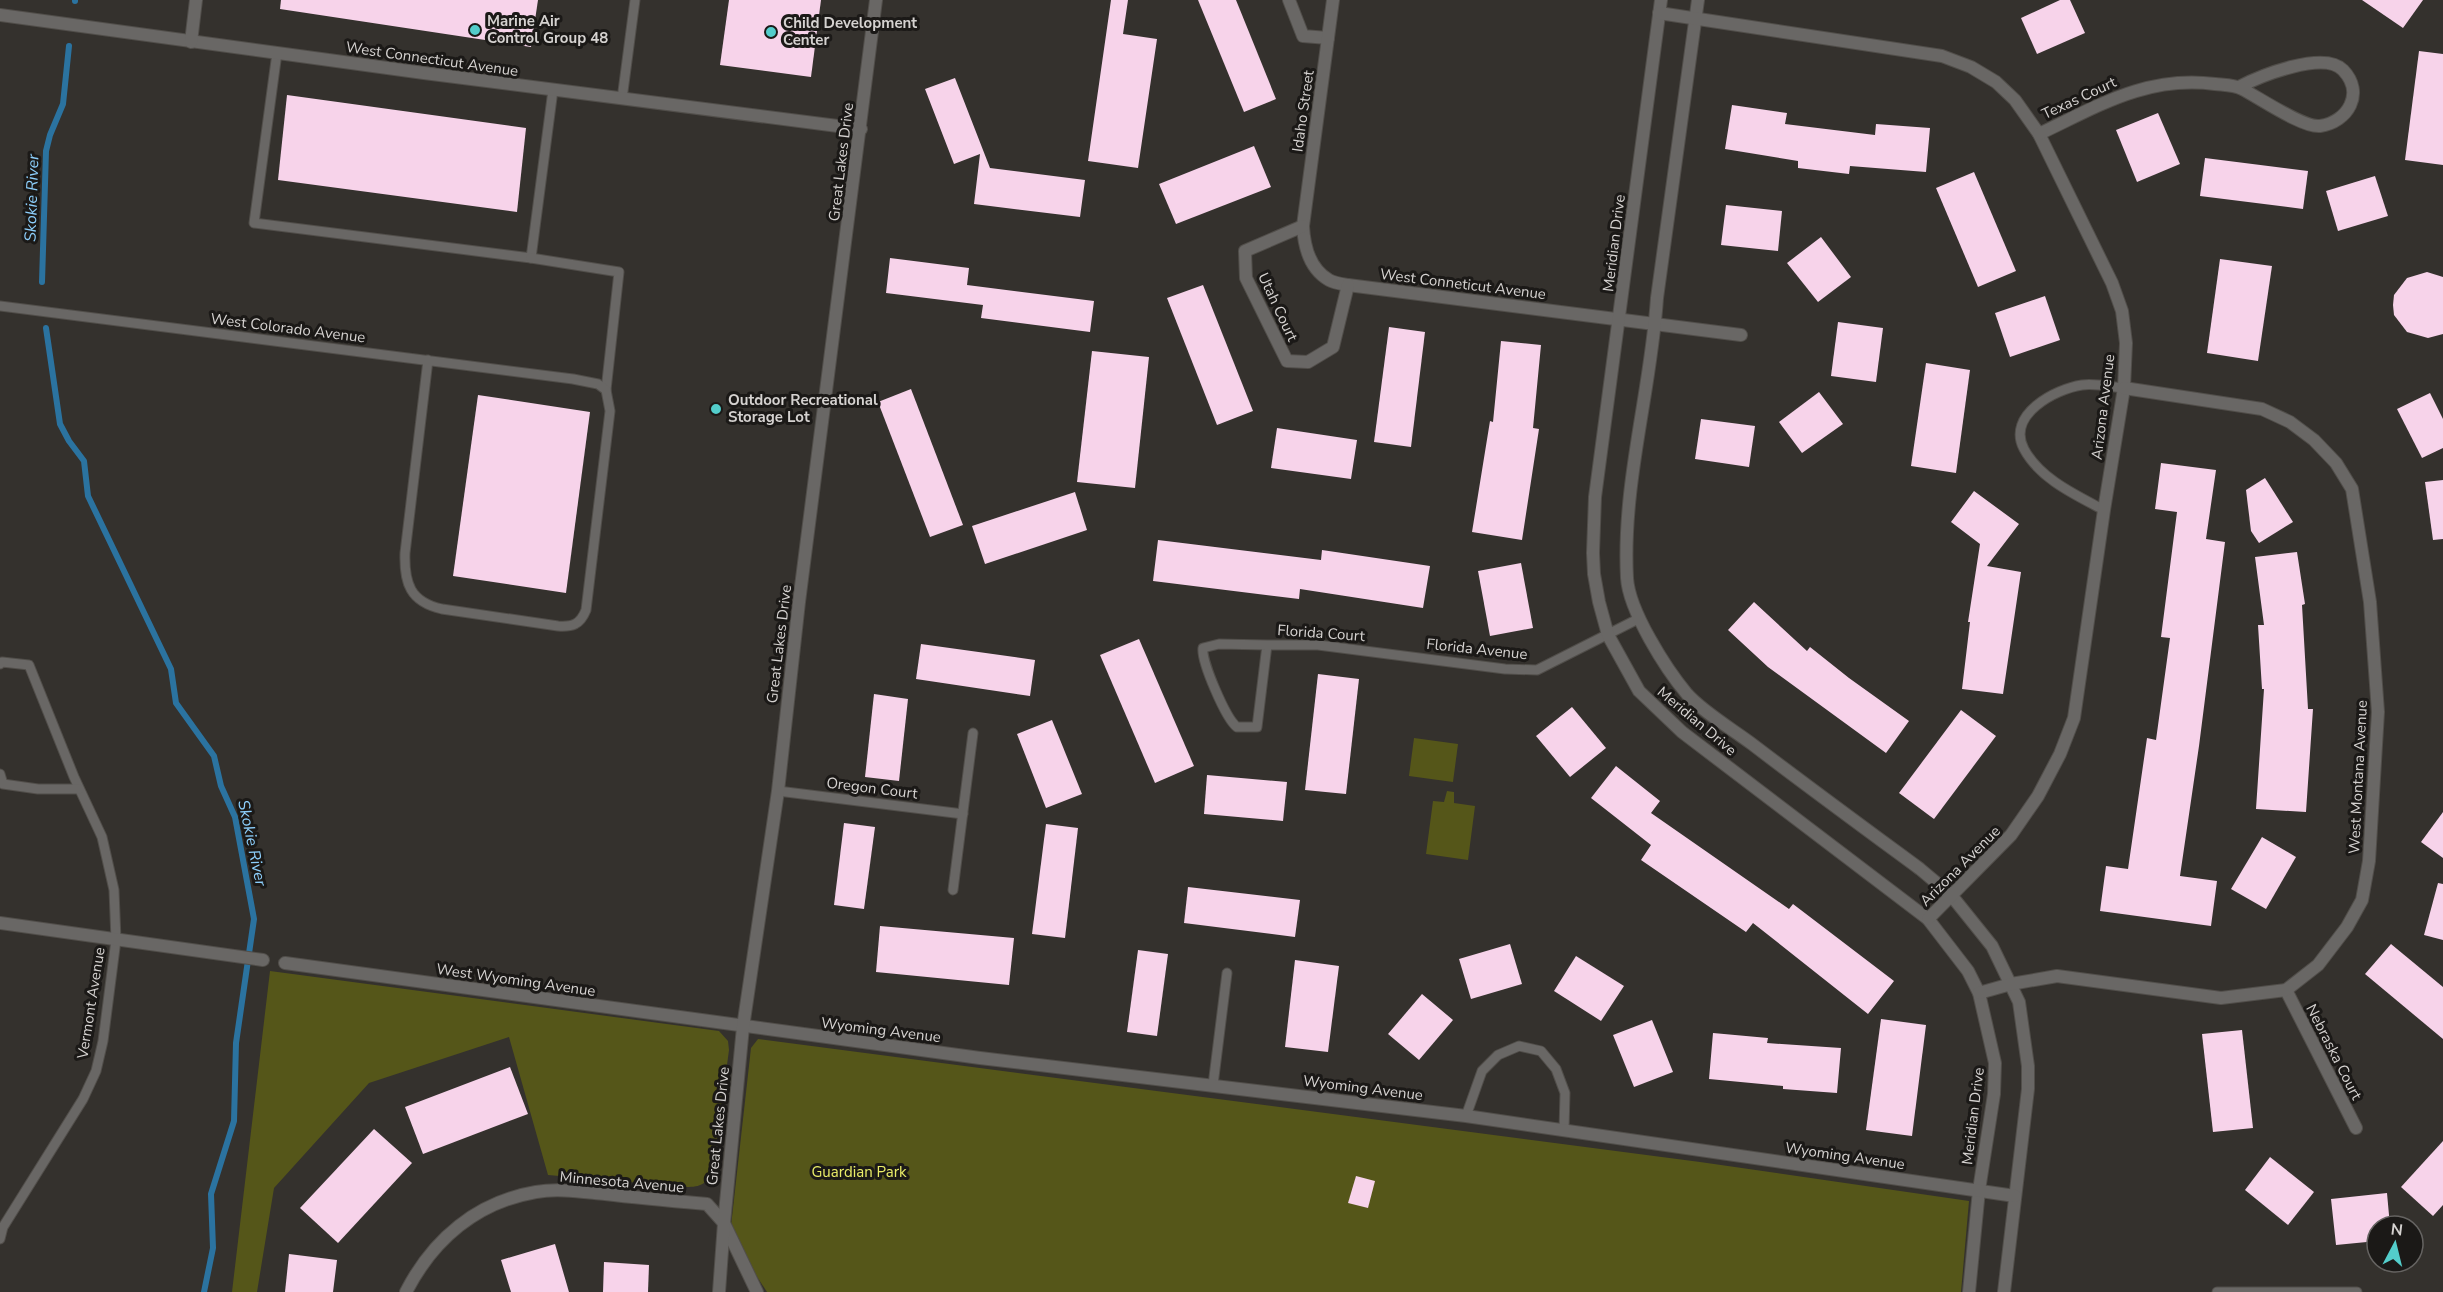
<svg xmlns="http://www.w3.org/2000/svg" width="2443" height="1292" viewBox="0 0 2443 1292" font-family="'Nunito Sans',sans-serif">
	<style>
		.green { fill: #555619 }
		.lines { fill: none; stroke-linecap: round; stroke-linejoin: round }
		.stream { stroke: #2b73a0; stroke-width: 6 }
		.building { fill: #f7d3ea }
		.lane-casing { stroke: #514e4a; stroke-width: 11 }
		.street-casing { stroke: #514e4a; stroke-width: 14 }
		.lane { stroke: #696765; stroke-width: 9 }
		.street { stroke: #696765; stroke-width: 12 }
		.poi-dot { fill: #53cdcb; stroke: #1b1917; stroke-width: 2 }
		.labels { text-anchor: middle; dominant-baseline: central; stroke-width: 6; stroke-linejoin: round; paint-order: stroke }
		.poi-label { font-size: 15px; font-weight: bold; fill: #d5d2d0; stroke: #1b1917; text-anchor: start }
		.street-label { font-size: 15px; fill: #d5d2d0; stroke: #1b1917 }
		.park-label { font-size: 15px; fill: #eaed68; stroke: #1b1917 }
		.water-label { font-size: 16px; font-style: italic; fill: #8dcffc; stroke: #1b1917 }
	</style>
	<rect width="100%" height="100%" fill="#34312d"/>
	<g class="green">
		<polygon points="1414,738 1458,744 1453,782 1409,776"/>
		<polygon points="1447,791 1454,792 1454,803 1475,806 1468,860 1426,854 1433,801 1444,802"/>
		<path d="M270,971L719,1031L728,1041L729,1050L713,1170C707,1184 701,1187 686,1187L548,1175L509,1037L369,1083L274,1188L257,1292H232Z"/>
		<polygon points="758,1039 1700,1162 1969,1201 1961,1292 767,1292 730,1235 751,1048"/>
	</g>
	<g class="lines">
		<g class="stream">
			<polyline points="75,0 75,1"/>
			<polyline points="42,282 46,151 50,135 63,104 69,46"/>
			<polyline points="46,328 60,424 69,441 84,461 88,496 171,669 176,703 214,756 221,786 235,817 254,919 236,1043 234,1121 211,1194 213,1248 204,1292"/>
		</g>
	</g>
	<g class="building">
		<polygon points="281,0 538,0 531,47 280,9"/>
		<polygon points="729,0 821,0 811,77 720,65"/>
		<polygon points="1111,0 1128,0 1123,34 1157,39 1138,168 1088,161"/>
		<polygon points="1198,0 1236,0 1276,99 1244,112"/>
		<polygon points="2060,0 2070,0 2085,33 2037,54 2021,18"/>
		<polygon points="2362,0 2423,0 2403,28"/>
		<polygon points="2419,51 2443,54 2443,165 2405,160"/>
		<polygon points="955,78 990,168 1085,180 1080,217 974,204 980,154 954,164 925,89"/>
		<polygon points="287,95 526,128 517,212 278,180"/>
		<polygon points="1732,105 1787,113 1785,124 1875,135 1876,124 1930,128 1926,172 1850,166 1849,174 1798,168 1798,161 1725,149"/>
		<polygon points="2158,113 2180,164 2137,182 2116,130"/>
		<polygon points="1254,146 1271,187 1176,224 1159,184"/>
		<polygon points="2205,158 2308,171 2303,209 2200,196"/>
		<polygon points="1974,172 2016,271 1978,287 1936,188"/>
		<polygon points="2375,176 2388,216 2338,231 2326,191"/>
		<polygon points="1726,205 1782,211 1778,251 1721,245"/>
		<polygon points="1821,237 1851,277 1818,302 1787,263"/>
		<polygon points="890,258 969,268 967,285 1094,301 1090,332 981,318 983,305 886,293"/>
		<polygon points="2220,259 2272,266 2258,361 2207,353"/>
		<polygon points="2427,272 2443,277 2443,334 2428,338 2407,332 2394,315 2393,305 2394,295 2407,278"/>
		<polygon points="1203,285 1253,411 1217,425 1167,298"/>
		<polygon points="2045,296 2060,340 2010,357 1995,313"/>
		<polygon points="1838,322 1883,328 1876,382 1831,376"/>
		<polygon points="1389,327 1425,332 1411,447 1374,442"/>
		<polygon points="1501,341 1541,345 1533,428 1539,429 1522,540 1472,532 1490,421 1493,422"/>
		<polygon points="1092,351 1149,357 1135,488 1077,482"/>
		<polygon points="1926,363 1970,370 1956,473 1911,466"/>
		<polygon points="911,389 963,525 930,537 878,402"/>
		<polygon points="1819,392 1843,424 1802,453 1779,422"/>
		<polygon points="2430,393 2443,419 2443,448 2422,458 2397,409"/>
		<polygon points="478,395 590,412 566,593 453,576"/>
		<polygon points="1701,419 1755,426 1749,467 1695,459"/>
		<polygon points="1277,428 1357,440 1351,479 1271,468"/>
		<polygon points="2161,463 2216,470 2206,539 2225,542 2199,746 2180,876 2217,881 2211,926 2100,911 2106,866 2128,869 2147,738 2156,740 2170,638 2161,637 2177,512 2155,509"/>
		<polygon points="2265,478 2293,522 2259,543 2251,531 2246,490"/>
		<polygon points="2443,480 2443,539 2433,540 2425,482"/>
		<polygon points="1974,491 2019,524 1987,566 2021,572 2003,694 1962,689 1970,622 1968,622 1980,544 1951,522"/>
		<polygon points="1075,492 1087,530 985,564 972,526"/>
		<polygon points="1158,540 1321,560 1322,550 1430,566 1423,608 1300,589 1299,599 1153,581"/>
		<polygon points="2297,552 2305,604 2302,605 2308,709 2313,709 2306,812 2256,809 2264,689 2262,689 2258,625 2264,625 2255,557"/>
		<polygon points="1521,563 1533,628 1490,636 1478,571"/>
		<polygon points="1754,602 1807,651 1810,647 1849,678 1909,721 1886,753 1768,667 1728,630"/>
		<polygon points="1139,639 1194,766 1155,783 1100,655"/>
		<polygon points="921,644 1035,660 1030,696 916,679"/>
		<polygon points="1318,674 1359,679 1346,794 1305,790"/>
		<polygon points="874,694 908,699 899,781 865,777"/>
		<polygon points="1572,707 1606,748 1570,777 1536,736"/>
		<polygon points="1961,710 1996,736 1934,819 1899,793"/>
		<polygon points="1052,720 1082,794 1046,808 1017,734"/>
		<polygon points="1616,766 1660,801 1651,813 1789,909 1793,904 1894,981 1868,1014 1753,923 1746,932 1641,860 1651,845 1591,798"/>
		<polygon points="1207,775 1287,782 1283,821 1204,814"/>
		<polygon points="2443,812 2443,858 2421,842"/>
		<polygon points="844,823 875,827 864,909 834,905"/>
		<polygon points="1046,824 1078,828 1065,938 1032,934"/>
		<polygon points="2262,837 2296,857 2266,909 2231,889"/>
		<polygon points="2438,883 2443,884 2443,940 2424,935"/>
		<polygon points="1188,887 1300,900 1295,937 1184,923"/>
		<polygon points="880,926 1014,938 1009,985 876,972"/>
		<polygon points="1510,944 1522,984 1471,999 1459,959"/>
		<polygon points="2391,944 2443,987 2443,1039 2365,974"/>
		<polygon points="1138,950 1168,954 1157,1036 1127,1032"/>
		<polygon points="1576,956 1624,986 1601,1021 1554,991"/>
		<polygon points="1295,960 1339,966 1328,1052 1285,1047"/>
		<polygon points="1422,994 1453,1020 1419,1060 1388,1034"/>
		<polygon points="1881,1019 1926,1025 1912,1136 1866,1130"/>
		<polygon points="1652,1020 1673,1072 1634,1087 1613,1035"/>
		<polygon points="2242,1030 2253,1128 2213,1132 2202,1034"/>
		<polygon points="1713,1033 1768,1038 1767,1043 1841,1048 1837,1093 1783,1089 1783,1086 1709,1079"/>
		<polygon points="510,1067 528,1114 423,1154 405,1107"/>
		<polygon points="374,1129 412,1163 338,1243 300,1208"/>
		<polygon points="2443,1141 2443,1205 2433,1216 2401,1187"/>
		<polygon points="2270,1157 2314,1192 2288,1225 2245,1190"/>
		<polygon points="1356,1176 1375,1181 1368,1208 1348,1203"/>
		<polygon points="2387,1193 2390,1226 2377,1226 2377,1241 2336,1245 2331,1199"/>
		<polygon points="555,1244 569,1292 511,1292 501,1260"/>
		<polygon points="289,1254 337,1260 333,1292 285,1292"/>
		<polygon points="604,1262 649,1265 648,1292 603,1292"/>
	</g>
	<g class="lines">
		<defs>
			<g id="lane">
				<polyline points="277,53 254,223 531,258 553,90"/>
				<polyline points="622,99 635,0"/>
				<polyline points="531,258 619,272 606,390"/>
				<path d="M0,306L573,379L598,384L606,390L610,411L586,610C580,625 572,627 558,626L442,609C410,602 404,583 405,553L428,360"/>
				<path d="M2104,510C2076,495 2040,479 2024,449C2006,415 2055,389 2082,385C2095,383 2111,387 2124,388"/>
				<path d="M1267,645L1219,644L1203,648C1201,661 1226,719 1237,727H1257L1267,645H1318L1505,669L1537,670L1640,618"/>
				<polyline points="0,664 2,662 29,665 74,777 102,837 114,890 116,940 103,1041 96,1071 83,1099 3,1227 0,1239"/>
				<polyline points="0,774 3,784 38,789 79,789"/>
				<polyline points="778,791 963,814"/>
				<polyline points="953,890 973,733"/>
				<polyline points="1213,1085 1227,973"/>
				<polyline points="1466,1116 1482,1071 1498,1055 1519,1046 1541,1051 1556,1069 1565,1093 1564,1130"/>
				<polyline points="2217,1292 2357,1292"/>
			</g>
			<g id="street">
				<polyline points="1289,0 1303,36 1328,38"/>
				<path d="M1333,0L1303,226C1304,246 1310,269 1329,280C1334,283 1342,284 1348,285L1741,335"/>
				<polyline points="1661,0 1595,497 1593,553 1594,574 1599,602 1608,635 1639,691 1682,732 1928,919 1968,971 1979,993 1995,1063 1994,1094 1979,1190 1969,1292"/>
				<path d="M1698,0L1657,298C1651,391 1622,483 1627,578C1629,611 1666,669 1687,694C1703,712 1732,729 1752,744C1807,786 1863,827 1920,869L1951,895L1992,946L2019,1002L2028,1066V1089L2004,1292"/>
				<polyline points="1659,13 1942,56 1971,67 1996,82 2015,100 2039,134 2112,283 2122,311 2126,343 2124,388 2104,510 2074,718 2060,754 2038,796 2011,835 1928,919"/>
				<polyline points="0,15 424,73 861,129"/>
				<polyline points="191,42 196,0"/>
				<path d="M2039,134C2098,106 2147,75 2215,84C2224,85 2235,85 2242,89C2258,97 2303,128 2320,126C2348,122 2365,93 2343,70C2324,50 2260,76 2239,87"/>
				<polyline points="1303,226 1245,251 1246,278 1287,361 1308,362 1333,347 1348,285"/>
				<polyline points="0,923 263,960"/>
				<polyline points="285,963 980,1058 1466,1116 2015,1196"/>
				<polyline points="2286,990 2356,1128"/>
				<polyline points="1979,993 2011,984 2057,976 2221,998 2286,990 2318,965 2347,927 2362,900 2369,861 2378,712 2370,602 2352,489 2336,463 2314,440 2290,422 2262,409 2124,388"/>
				<path d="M406,1292C433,1239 477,1202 536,1192C558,1188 583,1192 605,1194C639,1198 673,1201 707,1204L724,1223L757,1292"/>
				<polyline points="719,1292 724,1223 743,1027 778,791 799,602 876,0"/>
			</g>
		</defs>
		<use href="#lane" class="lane-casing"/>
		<use href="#street" class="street-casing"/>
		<use href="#lane" class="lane"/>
		<use href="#street" class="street"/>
	</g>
	<g class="poi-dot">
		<circle cx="475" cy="30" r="6"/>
		<circle cx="771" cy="32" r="6"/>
		<circle cx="716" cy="409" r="6"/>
	</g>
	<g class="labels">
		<g class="poi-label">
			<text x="487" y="21">Marine Air<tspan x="487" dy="17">Control Group 48</tspan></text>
			<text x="783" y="23">Child Development<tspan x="783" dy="17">Center</tspan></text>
			<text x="728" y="400">Outdoor Recreational<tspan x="728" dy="17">Storage Lot</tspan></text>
		</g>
		<g class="street-label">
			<text transform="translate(432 59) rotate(8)">West Connecticut Avenue</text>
			<text transform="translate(2079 98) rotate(-25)">Texas Court</text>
			<text transform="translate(1303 111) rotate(-82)">Idaho Street</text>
			<text transform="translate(841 162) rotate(-83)">Great Lakes Drive</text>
			<text transform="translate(1614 243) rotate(-83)">Meridian Drive</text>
			<text transform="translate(1463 284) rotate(7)">West Conneticut Avenue</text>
			<text transform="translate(1278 307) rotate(65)">Utah Court</text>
			<text transform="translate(288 328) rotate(7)">West Colorado Avenue</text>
			<text transform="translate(2103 407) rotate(-83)">Arizona Avenue</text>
			<text transform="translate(1321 633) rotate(4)">Florida Court</text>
			<text transform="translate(779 644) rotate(-83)">Great Lakes Drive</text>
			<text transform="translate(1477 649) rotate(6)">Florida Avenue</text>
			<text transform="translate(1697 721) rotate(40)">Meridian Drive</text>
			<text transform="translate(2358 777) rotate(-87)">West Montana Avenue</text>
			<text transform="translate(872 788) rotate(7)">Oregon Court</text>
			<text transform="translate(1960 866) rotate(-45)">Arizona Avenue</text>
			<text transform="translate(516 980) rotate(8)">West Wyoming Avenue</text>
			<text transform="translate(91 1003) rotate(-81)">Vermont Avenue</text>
			<text transform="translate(881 1030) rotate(7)">Wyoming Avenue</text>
			<text transform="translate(2334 1052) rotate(63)">Nebraska Court</text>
			<text transform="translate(1363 1088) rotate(7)">Wyoming Avenue</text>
			<text transform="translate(1973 1116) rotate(-83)">Meridian Drive</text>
			<text transform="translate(718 1126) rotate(-84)">Great Lakes Drive</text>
			<text transform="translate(1845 1156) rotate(8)">Wyoming Avenue</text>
			<text transform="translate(622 1182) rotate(5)">Minnesota Avenue</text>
		</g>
		<g class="park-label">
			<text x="859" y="1172">Guardian Park</text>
		</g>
		<g class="water-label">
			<text transform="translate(32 198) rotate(-88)">Skokie River</text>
			<text transform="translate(252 843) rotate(78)">Skokie River</text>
		</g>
	</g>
	<g transform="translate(2395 1244) rotate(7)"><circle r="28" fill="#1b1917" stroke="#656361" stroke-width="1.5"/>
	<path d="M0-4.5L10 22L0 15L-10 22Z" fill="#53cdcb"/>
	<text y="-9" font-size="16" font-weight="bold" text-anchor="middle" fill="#d5d2d0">N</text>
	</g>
</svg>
